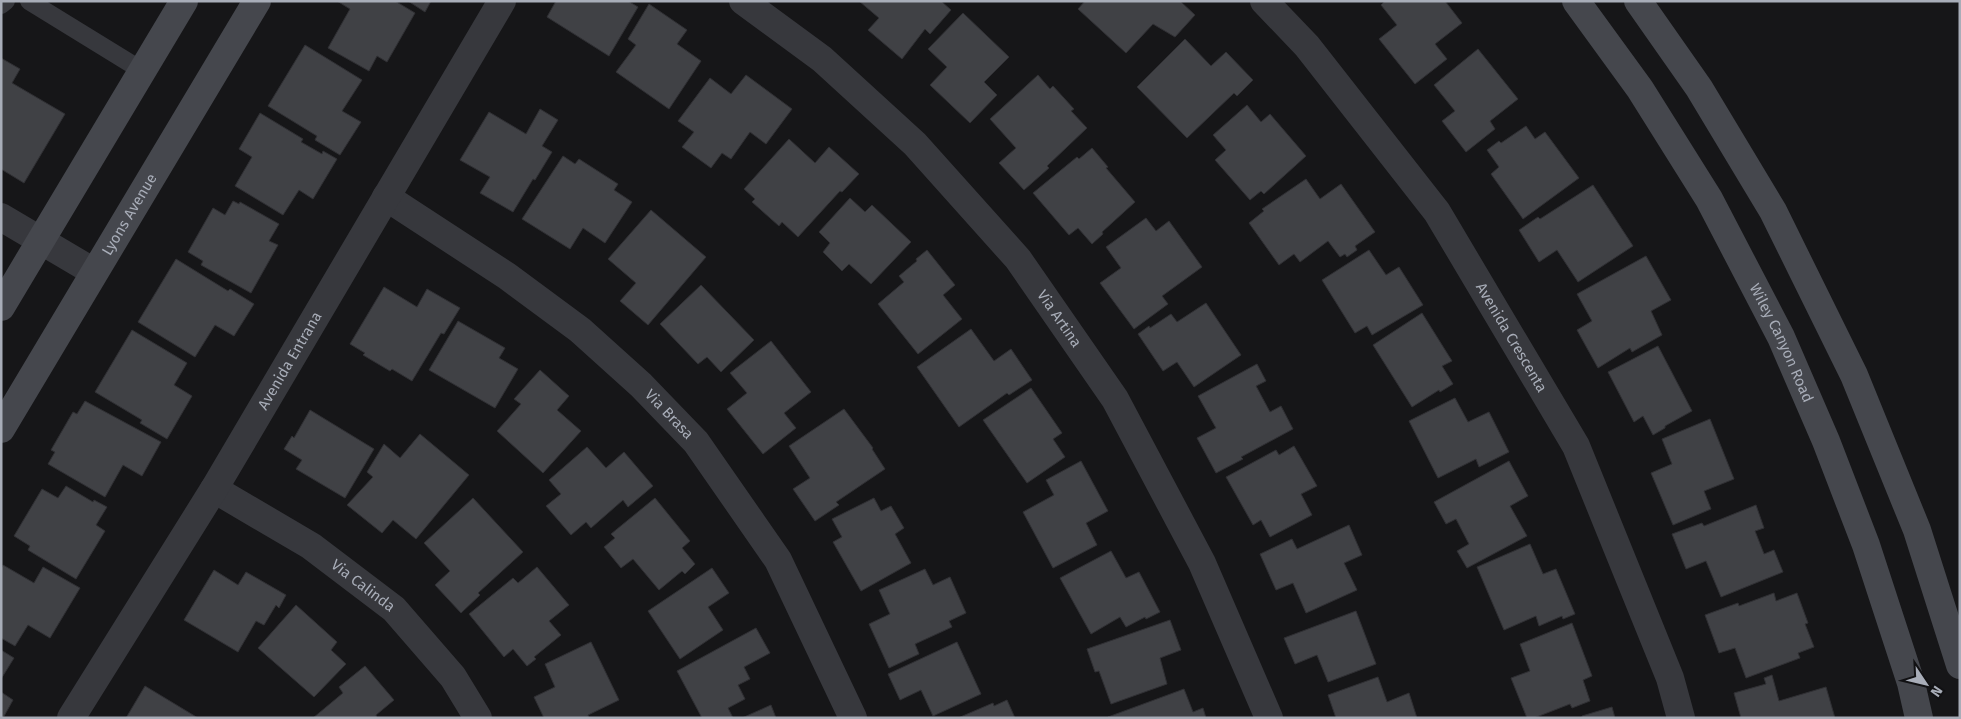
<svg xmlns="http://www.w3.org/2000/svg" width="1961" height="719" viewBox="0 0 1961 719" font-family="'Fira Sans',sans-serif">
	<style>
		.building { fill: #404145; stroke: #303034 }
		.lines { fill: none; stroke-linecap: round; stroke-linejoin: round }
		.lane { stroke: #37383d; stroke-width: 18 }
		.street { stroke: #37383d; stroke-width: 28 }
		.secondary { stroke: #45474d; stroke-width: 28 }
		.labels { text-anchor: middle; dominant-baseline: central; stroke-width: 4; stroke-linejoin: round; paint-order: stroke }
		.street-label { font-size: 15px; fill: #a8adb8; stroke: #111113 }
	</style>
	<rect width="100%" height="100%" fill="#161618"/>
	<g class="building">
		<polygon points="337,1 395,1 415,13 387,62 377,56 369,71 328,48 350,9"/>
		<polygon points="408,1 431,1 425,12"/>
		<polygon points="556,1 628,1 638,7 609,56 547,17"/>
		<polygon points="859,1 941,1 951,10 930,34 925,29 902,59 868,30 879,18"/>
		<polygon points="1085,1 1180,1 1195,15 1175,37 1153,24 1126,53 1078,9"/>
		<polygon points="1385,1 1445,1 1462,23 1435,44 1447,59 1415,84 1379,39 1397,25 1381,5"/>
		<polygon points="649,4 687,30 677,44 701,61 669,109 616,72 636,45 628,39"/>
		<polygon points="963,13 1009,57 984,82 997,95 970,123 930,85 947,67 928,49"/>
		<polygon points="1185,39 1211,66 1226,52 1253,80 1237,96 1234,93 1187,138 1137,87"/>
		<polygon points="305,45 362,80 342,111 361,122 340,155 315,140 317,136 268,106"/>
		<polygon points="1478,49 1518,99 1490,121 1495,129 1466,152 1442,121 1455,111 1434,85"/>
		<polygon points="1,58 20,69 12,83 65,114 24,183 1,169"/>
		<polygon points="746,75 792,109 766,144 750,132 731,159 722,153 711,168 682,147 694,132 678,121 710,78 731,94"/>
		<polygon points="1038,75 1050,89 1053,86 1074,109 1071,111 1087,128 1047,166 1049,168 1024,190 999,163 1016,148 990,119"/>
		<polygon points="1247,105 1261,122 1270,114 1306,156 1264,194 1261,191 1250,200 1215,160 1226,150 1213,135"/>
		<polygon points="540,109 558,120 542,146 552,152 535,180 533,179 513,212 480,193 490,177 460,160 489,112 526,134"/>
		<polygon points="260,113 303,139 301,142 322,154 323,151 337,159 313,199 299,190 283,215 235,186 252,157 239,149"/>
		<polygon points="1526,126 1535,139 1545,132 1579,178 1523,219 1491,174 1499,167 1487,150 1499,141 1501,143"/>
		<polygon points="789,139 815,163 829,147 859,174 842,192 840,191 798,237 782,222 779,226 752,202 755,199 744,189"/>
		<polygon points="1092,148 1108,167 1106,168 1135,202 1102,232 1103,234 1092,244 1078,228 1069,235 1033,193 1077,157 1079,159"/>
		<polygon points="563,156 575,164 579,159 618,184 614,190 632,202 605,243 583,228 570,249 522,219"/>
		<polygon points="1306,179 1320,199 1341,184 1375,232 1355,246 1357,250 1347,257 1345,254 1340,257 1328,241 1300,262 1294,254 1279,265 1249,223 1264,211 1262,209"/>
		<polygon points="1593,185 1633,246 1578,282 1557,250 1539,262 1519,230 1538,217 1540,219"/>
		<polygon points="850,198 865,212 872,205 911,242 871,284 849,264 842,271 823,252 830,243 819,232"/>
		<polygon points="233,201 239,204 240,202 279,224 269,241 278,245 251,293 201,265 203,261 188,252 213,208 225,215"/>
		<polygon points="651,210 706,257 648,325 620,301 636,283 608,259"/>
		<polygon points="1146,218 1156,231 1169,221 1202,267 1162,296 1168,304 1134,329 1100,283 1121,268 1106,247"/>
		<polygon points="927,250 955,285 943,295 962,319 918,354 878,304 904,282 899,276 917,261 916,259"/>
		<polygon points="1369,250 1386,275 1399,267 1423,305 1372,335 1367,326 1355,333 1322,280"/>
		<polygon points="1646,256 1671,300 1651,311 1662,335 1632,352 1630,348 1598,368 1577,330 1592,321 1577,294"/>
		<polygon points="176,259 228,291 230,289 254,304 234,336 215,325 195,357 138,322"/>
		<polygon points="701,285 754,340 721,372 707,357 698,364 660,324"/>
		<polygon points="384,287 417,307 427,289 460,308 444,334 441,333 412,381 392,369 390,371 363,355 365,353 350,344"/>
		<polygon points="1206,303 1241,355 1194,387 1177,362 1163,371 1138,334 1149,326 1150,328 1171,314 1177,322"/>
		<polygon points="1422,313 1452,361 1442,366 1453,384 1440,392 1439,390 1412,407 1373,345"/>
		<polygon points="458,321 505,348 499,358 518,369 495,408 429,370"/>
		<polygon points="971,329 994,361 1011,349 1032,380 1009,395 1007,393 959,427 917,367"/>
		<polygon points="132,330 187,363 174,385 192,396 167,439 140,423 142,420 95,392"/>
		<polygon points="771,341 811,392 784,413 796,428 763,454 727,409 747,393 730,373"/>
		<polygon points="1658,346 1692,411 1665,426 1665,428 1653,435 1643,416 1634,422 1608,372"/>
		<polygon points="1257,364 1266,381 1256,386 1270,412 1281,406 1293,429 1241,457 1243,459 1216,473 1197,438 1216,428 1198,396"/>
		<polygon points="540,370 569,396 557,410 581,431 543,473 497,431 521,404 514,399"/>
		<polygon points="1031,388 1062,433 1053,439 1065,457 1027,483 983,420"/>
		<polygon points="1455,398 1468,422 1489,412 1509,452 1479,467 1476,459 1438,478 1409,421"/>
		<polygon points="85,401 161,442 142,476 123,465 105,497 48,464 55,452 51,450 73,412 77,414"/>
		<polygon points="844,409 873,448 872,449 885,469 836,502 839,505 815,521 793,489 810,478 789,446"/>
		<polygon points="310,410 374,449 345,498 296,469 302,460 284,449 292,436 294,438"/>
		<polygon points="1710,419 1734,479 1704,491 1711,509 1673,525 1651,473 1672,464 1662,439"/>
		<polygon points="420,434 469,475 416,539 393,520 382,533 347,505 373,477 367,472 384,444 400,458"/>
		<polygon points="1294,446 1317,486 1301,494 1312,515 1270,537 1261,520 1253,525 1226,477 1276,450 1279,455"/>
		<polygon points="587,447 606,468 624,452 653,486 628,507 623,500 591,528 586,522 571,535 546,506 561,494 549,480"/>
		<polygon points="1081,461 1108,511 1086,523 1097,545 1053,568 1023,512 1054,495 1046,480"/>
		<polygon points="1509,461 1528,496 1510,506 1527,536 1467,568 1457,551 1469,544 1456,519 1446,524 1434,502"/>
		<polygon points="66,486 93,502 94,500 107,507 96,525 105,531 76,579 28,550 30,546 14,536 42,489 58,498"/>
		<polygon points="473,498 523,552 478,593 480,595 461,613 435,585 450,571 424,543"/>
		<polygon points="655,498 690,541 682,548 695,564 685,574 682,571 659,590 633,559 621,568 604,547 615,538 611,534"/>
		<polygon points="874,498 881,511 891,506 904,528 895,534 911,563 861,591 833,542 842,537 832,519"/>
		<polygon points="1756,505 1764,528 1755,531 1764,554 1774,550 1783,572 1721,597 1706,561 1686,569 1672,534 1702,523 1704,526"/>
		<polygon points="1349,525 1362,555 1344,563 1357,590 1306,613 1293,583 1276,590 1260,554 1292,539 1297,549"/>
		<polygon points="1530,544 1543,574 1556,569 1575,614 1563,619 1562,616 1539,626 1536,616 1504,630 1477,567"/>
		<polygon points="1111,551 1126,578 1139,572 1160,612 1146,619 1145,617 1126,627 1120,617 1091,634 1060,578"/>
		<polygon points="3,565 34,583 43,567 80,588 50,638 28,625 15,646 1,638 1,569"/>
		<polygon points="537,567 569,605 549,621 561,635 534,657 536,659 527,666 513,649 504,657 469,614 513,578 518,583"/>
		<polygon points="712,568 729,593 708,607 723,630 680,659 648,611"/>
		<polygon points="925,569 933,585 950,577 966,613 949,621 952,627 915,644 919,654 889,668 869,624 890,614 879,590"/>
		<polygon points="214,570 238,585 246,572 286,595 279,608 276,605 264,625 256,621 238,652 184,620"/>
		<polygon points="1774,593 1776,601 1797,593 1808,623 1805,624 1814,647 1798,653 1800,658 1746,678 1735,648 1719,653 1705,615 1738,603 1739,606"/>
		<polygon points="296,605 337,642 331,650 346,664 314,697 258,648"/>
		<polygon points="1356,611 1376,664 1328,682 1317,655 1295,664 1284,638"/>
		<polygon points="1170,620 1181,650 1160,658 1167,684 1111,704 1099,671 1095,672 1087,649"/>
		<polygon points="1572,623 1592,676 1583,680 1590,701 1572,708 1570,704 1534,718 1527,718 1511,678 1530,671 1520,644"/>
		<polygon points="756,628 770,653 744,667 750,679 738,685 745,699 728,708 733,718 702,718 677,671"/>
		<polygon points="591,642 619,700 588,715 589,718 544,718 534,697 555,687 545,664"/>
		<polygon points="957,642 981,694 933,716 921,690 900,700 888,674"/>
		<polygon points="1,650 14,658 1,679"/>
		<polygon points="365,666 394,700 376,715 377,718 313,718 343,693 339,687"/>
		<polygon points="1772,675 1779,701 1826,687 1835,718 1741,718 1734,693 1766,684 1764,678"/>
		<polygon points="1378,677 1387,702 1409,693 1417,718 1336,718 1328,695"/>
		<polygon points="145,686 198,718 126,718"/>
		<polygon points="1184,689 1193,712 1203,708 1206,718 1108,717"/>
		<polygon points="1,692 13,700 3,718 1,718"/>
		<polygon points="1007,700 1015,718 958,718 993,703 994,706"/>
		<polygon points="771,705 776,718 742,718"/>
		<polygon points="1612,707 1615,718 1582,718 1582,716"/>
	</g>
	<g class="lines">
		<g class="lane">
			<polyline points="29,1 146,73"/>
			<polyline points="1,5 6,1"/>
		</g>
		<g class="street">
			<path id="s1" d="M743,1L822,59L915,144L1018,259L1115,399L1202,563L1269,718"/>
			<path id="s2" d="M1264,1L1307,46L1437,212L1576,446L1670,678L1681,718"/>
			<path id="s3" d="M386,197L507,276L580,330L641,385L696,442L778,560L853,718"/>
			<polyline points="1,217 94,272"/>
			<path id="s4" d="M214,489L311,546L394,609L453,677L478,718"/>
			<path id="s5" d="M71,718L214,489L502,1"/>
		</g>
		<g class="secondary">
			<path id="s6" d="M1576,1L1640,89L1709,199L1781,337L1826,441L1866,545L1911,683L1919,718"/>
			<polyline points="1638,1 1699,88 1773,211 1854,375 1917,530 1960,665"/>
			<polyline points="1,307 184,1"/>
			<path id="s7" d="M1,429L257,1"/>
		</g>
	</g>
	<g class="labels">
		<g class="street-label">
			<text stroke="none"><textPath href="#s7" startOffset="250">Lyons Avenue</textPath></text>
			<text stroke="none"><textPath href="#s1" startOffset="451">Via Artina</textPath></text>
			<text stroke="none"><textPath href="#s2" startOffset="419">Avenida Crescenta</textPath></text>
			<text stroke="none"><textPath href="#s6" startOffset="400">Wiley Canyon Road</textPath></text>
			<text stroke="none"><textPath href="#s5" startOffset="419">Avenida Entrana</textPath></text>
			<text stroke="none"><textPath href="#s3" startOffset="358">Via Brasa</textPath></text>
			<text stroke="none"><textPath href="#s4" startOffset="178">Via Calinda</textPath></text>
		</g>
	</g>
	<rect width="1961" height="719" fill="none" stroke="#a8adb8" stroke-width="5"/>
	<g transform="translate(1926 684) rotate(125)" stroke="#111113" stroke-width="4" paint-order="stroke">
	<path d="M0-4L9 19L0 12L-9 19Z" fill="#a8adb8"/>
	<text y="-8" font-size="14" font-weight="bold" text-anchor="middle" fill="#a8adb8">N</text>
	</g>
</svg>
